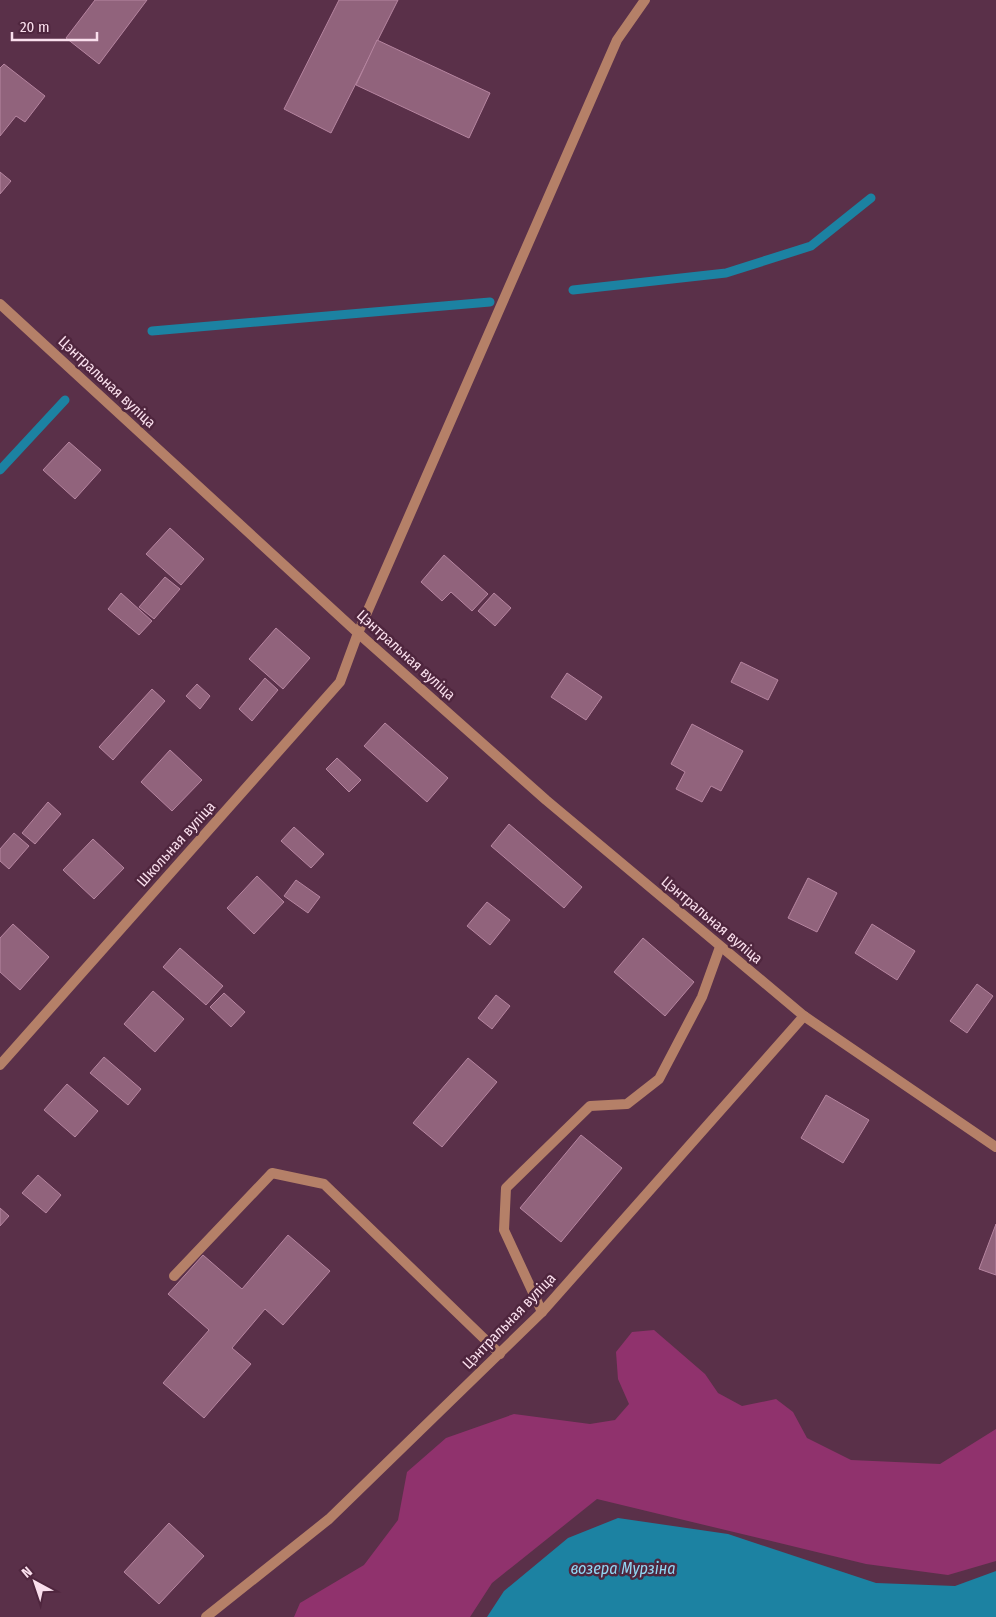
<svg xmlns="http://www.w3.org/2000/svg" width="996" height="1617" viewBox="0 0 996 1617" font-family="'Fira Sans Condensed',sans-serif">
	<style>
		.green { fill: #90326d }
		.water { fill: #1c82a2 }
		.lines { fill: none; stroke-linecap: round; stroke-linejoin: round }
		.stream { stroke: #1c82a2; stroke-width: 9 }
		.building { fill: #91637c; stroke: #b685a0 }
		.lane { stroke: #b58068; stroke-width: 10 }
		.street { stroke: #b58068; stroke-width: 10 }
		.labels { text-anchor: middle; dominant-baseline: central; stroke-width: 5; stroke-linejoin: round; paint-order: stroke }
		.street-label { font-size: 15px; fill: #fadfed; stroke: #4f263e }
		.water-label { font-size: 16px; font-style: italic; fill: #92d6f2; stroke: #4f263e }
	</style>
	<rect width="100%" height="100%" fill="#5a3049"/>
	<polygon class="green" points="654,1330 705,1374 718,1393 742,1406 776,1399 793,1412 807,1438 851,1460 940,1464 996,1429 996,1561 948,1575 866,1564 597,1499 492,1583 470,1617 294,1617 300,1603 364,1565 398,1520 407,1472 446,1438 514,1414 590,1424 615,1420 629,1404 618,1379 616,1352 632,1332"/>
	<polygon class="water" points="618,1518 728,1534 876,1583 955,1586 996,1571 996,1617 487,1617 504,1591 568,1538"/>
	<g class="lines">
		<g class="stream">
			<polyline points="573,290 726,273 811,246 871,198"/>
			<polyline points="152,331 490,302"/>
			<polyline points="0,470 65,400"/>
		</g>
	</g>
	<g class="building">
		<polygon points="95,0 147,0 99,64 66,38"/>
		<polygon points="339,0 398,0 331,133 284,109"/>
		<polygon points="377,40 490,93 469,138 356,85"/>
		<polygon points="4,64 45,96 25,122 16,116 0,136 0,68"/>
		<polygon points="0,172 11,181 0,194"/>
		<polygon points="69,442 101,470 75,499 43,470"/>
		<polygon points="170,528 204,559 181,585 146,554"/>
		<polygon points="444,555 488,594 472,611 451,592 442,601 421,582"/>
		<polygon points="165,577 180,589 154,619 139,607"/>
		<polygon points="121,593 152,621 139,635 108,609"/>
		<polygon points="494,593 511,608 495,626 478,611"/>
		<polygon points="276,628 310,658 283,689 249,659"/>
		<polygon points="741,662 778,680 768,700 731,682"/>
		<polygon points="567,673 602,697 586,720 551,697"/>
		<polygon points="265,678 278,690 252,721 239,709"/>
		<polygon points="197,684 210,696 200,709 186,696"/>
		<polygon points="152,689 165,701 113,760 99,747"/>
		<polygon points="385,723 448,778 427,802 364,746"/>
		<polygon points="692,724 743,751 721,791 711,786 702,802 676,789 685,772 671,764"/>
		<polygon points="170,750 202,780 172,811 141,782"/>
		<polygon points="337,758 361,780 349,792 326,769"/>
		<polygon points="48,802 61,814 35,844 22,833"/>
		<polygon points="509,824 582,887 564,908 491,846"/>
		<polygon points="294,827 324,854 311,868 281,841"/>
		<polygon points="14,833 29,846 9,869 0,861 0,849"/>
		<polygon points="93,839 124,868 94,899 63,870"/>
		<polygon points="257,876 284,902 254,934 227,908"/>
		<polygon points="808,878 837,893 817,932 788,918"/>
		<polygon points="296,880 320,897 308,913 284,896"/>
		<polygon points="487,902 510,920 490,945 467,926"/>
		<polygon points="13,924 49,957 20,990 0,972 0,938"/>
		<polygon points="872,924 915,951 897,980 855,953"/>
		<polygon points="643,938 694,982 665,1016 614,972"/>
		<polygon points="180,948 223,986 206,1005 163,967"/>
		<polygon points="977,984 993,996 967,1033 950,1021"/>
		<polygon points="153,991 184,1019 155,1052 124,1024"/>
		<polygon points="224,993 245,1012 231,1027 210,1007"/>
		<polygon points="496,995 510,1006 492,1029 478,1018"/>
		<polygon points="104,1057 141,1089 128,1105 90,1073"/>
		<polygon points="468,1058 497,1082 442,1147 413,1123"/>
		<polygon points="67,1084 98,1111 75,1137 44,1110"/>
		<polygon points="826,1095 869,1120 843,1163 801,1138"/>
		<polygon points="581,1135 622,1168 561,1242 520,1208"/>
		<polygon points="38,1175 61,1195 46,1213 22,1193"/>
		<polygon points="0,1208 9,1216 0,1226"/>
		<polygon points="996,1224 996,1275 979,1269"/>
		<polygon points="288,1235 330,1271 283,1325 265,1309 232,1348 251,1364 204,1418 163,1383 209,1330 168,1294 203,1255 242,1289"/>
		<polygon points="169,1523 204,1556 159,1604 124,1572"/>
	</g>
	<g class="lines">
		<g class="lane">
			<polyline points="358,633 617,40 645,0"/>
			<polyline points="174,1276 272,1173 324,1184 500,1354"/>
			<polyline points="542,1312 504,1230 506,1188 590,1106 627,1104 659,1079 702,997 720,947"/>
		</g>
		<g class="street">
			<polyline points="0,304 358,633 546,800 804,1016 996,1147"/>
			<polyline points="0,1065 340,682 358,633"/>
			<polyline points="206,1617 329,1519 542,1312 804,1016"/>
		</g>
	</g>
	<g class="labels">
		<g class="street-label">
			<text transform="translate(107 382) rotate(43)">Цэнтральная вуліца</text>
			<text transform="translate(406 655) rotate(42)">Цэнтральная вуліца</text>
			<text transform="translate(176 844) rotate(-48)">Школьная вуліца</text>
			<text transform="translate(712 920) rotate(40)">Цэнтральная вуліца</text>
			<text transform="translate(509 1321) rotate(-46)">Цэнтральная вуліца</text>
		</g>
		<g class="water-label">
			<text x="623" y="1568">возера Мурзіна</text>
		</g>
	</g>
	<g transform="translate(35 1582) rotate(320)" stroke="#4f263e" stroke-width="4" paint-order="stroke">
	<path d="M0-4L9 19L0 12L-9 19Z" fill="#fadfed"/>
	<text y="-8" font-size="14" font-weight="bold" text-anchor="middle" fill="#fadfed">N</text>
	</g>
	<path d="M12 32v8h85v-8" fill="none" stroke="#fadfed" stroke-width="2.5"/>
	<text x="20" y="32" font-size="15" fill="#fadfed" stroke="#4f263e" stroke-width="4" paint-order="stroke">20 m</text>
</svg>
